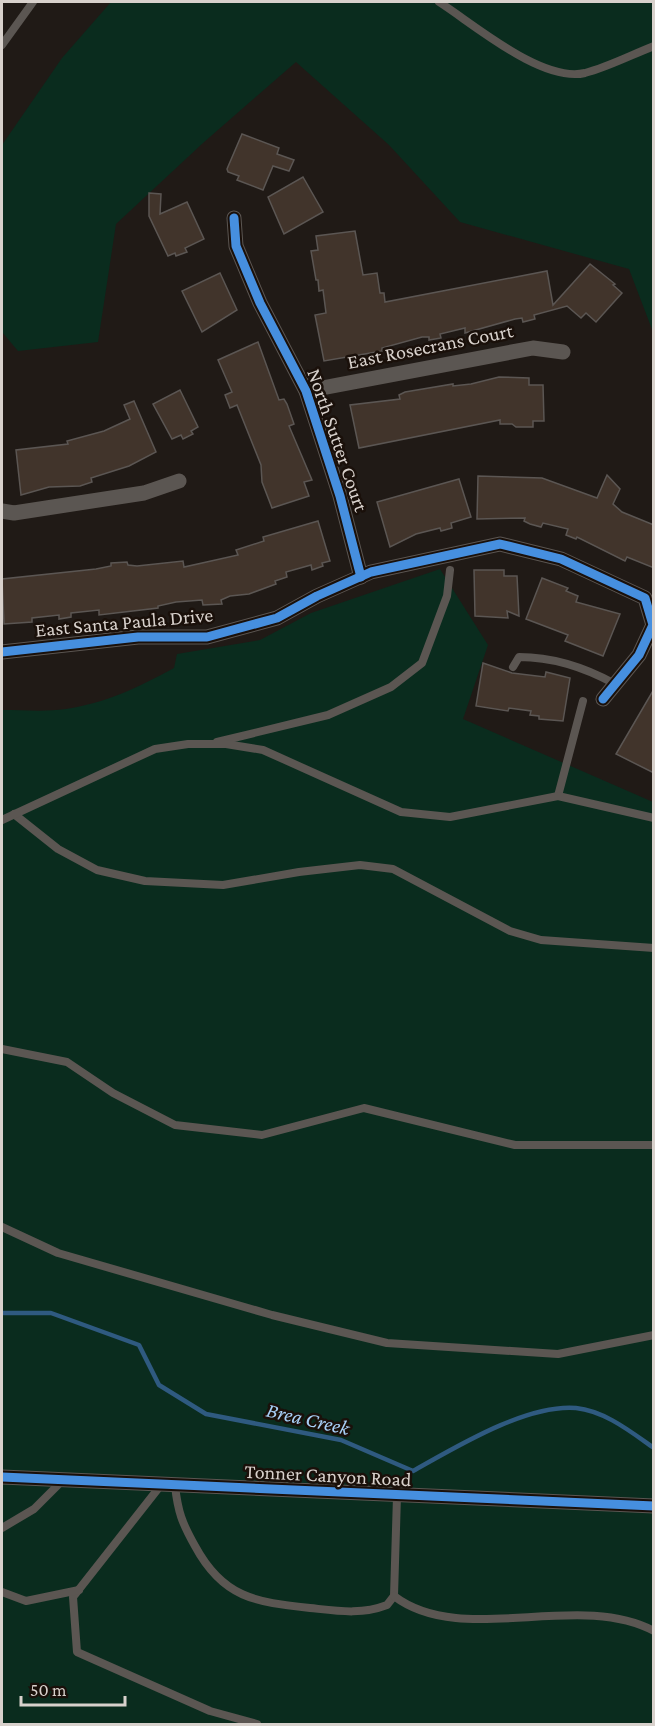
<svg xmlns="http://www.w3.org/2000/svg" width="655" height="1726" viewBox="0 0 655 1726" font-family="'Crimson Pro',serif">
	<style>
		.green { fill: #0a2c1e }
		.lines { fill: none; stroke-linecap: round; stroke-linejoin: round }
		.stream { stroke: #2f5a80; stroke-width: 4.5 }
		.building { fill: #41342b; stroke: #5b5653; stroke-width: 1.5 }
		.lane { stroke: #5b5652; stroke-width: 8 }
		.street { stroke: #5b5652; stroke-width: 15 }
		.cycleway-casing { stroke: #1a100a; stroke-width: 13 }
		.cycleway { stroke: #468fdf; stroke-width: 9 }
		.labels { text-anchor: middle; dominant-baseline: central; stroke-width: 5; stroke-linejoin: round; paint-order: stroke }
		.street-label { font-size: 20px; fill: #d8d1cc; stroke: #1a100a }
		.water-label { font-size: 21px; font-style: italic; fill: #a7cff6; stroke: #1a100a }
	</style>
	<rect width="100%" height="100%" fill="#201a16"/>
	<g class="green">
		<polygon points="111,2 653,2 653,332 629,269 460,222 389,145 296,62 203,143 116,224 98,342 18,351 2,332 2,145 62,58"/>
		<path d="M440,569L488,645L463,719L653,802V1724H2V710C23,710 45,712 66,709C106,703 139,687 174,668L177,654L260,640L311,613Z"/>
	</g>
	<g class="lines">
		<path class="stream" d="M2,1313H51L139,1345L159,1385L206,1414L341,1440L413,1471C456,1447 526,1404 576,1408C605,1411 631,1432 654,1448"/>
	</g>
	<g class="building">
		<polygon points="242,134 279,148 277,154 294,160 289,171 273,166 263,190 237,180 239,176 228,172 227,169"/>
		<polygon points="303,177 323,212 284,234 268,197"/>
		<polygon points="149,193 161,194 160,214 187,202 204,239 185,248 187,252 176,256 175,253 168,256 149,216"/>
		<polygon points="355,231 363,275 377,273 380,293 384,293 385,302 547,271 553,305 590,264 615,284 613,285 622,293 596,322 586,313 581,318 567,306 534,315 535,319 523,322 522,318 515,319 465,333 465,328 440,334 441,338 429,340 429,337 422,337 382,348 382,351 324,361 315,315 326,313 323,290 319,291 318,280 316,280 311,251 318,250 316,236"/>
		<polygon points="220,273 237,310 202,332 182,291"/>
		<polygon points="258,342 279,400 284,399 287,404 294,424 289,426 312,480 304,482 309,496 272,508 262,482 261,465 237,405 230,408 225,395 232,392 218,360"/>
		<polygon points="499,377 529,378 529,385 543,385 544,421 533,421 533,427 516,427 512,424 500,424 500,420 359,448 350,405 400,399 399,395 405,392 453,384 453,386 471,384"/>
		<polygon points="180,390 198,427 191,431 193,434 183,439 181,435 172,439 153,404"/>
		<polygon points="134,401 156,452 129,466 91,478 92,482 80,486 49,487 21,495 16,450 68,444 67,441 104,431 130,419 124,405"/>
		<polygon points="607,475 620,489 613,504 622,512 654,525 654,568 627,557 625,561 577,537 576,539 566,535 568,529 543,523 541,527 530,524 524,521 525,518 477,519 478,476 542,478 597,498"/>
		<polygon points="459,479 471,517 451,523 452,528 441,531 440,528 416,534 390,547 377,502"/>
		<polygon points="318,521 330,561 322,563 323,566 312,570 311,565 286,572 287,577 275,581 276,584 249,594 230,596 221,600 222,604 203,605 202,600 176,602 158,606 158,608 99,615 99,610 71,613 71,617 59,619 59,615 32,618 32,622 4,624 2,579 96,569 111,566 111,563 127,562 128,565 137,566 183,561 184,567 238,555 236,550 264,541 263,537"/>
		<polygon points="474,570 504,570 504,576 517,576 519,616 507,611 508,618 475,616"/>
		<polygon points="542,578 568,588 566,591 578,596 576,602 620,614 603,656 565,641 568,635 526,619"/>
		<polygon points="483,663 512,673 545,677 546,672 570,678 563,721 539,719 539,716 530,715 531,711 509,708 508,711 476,706"/>
		<polygon points="654,689 654,773 616,754"/>
	</g>
	<g class="lines">
		<g class="lane">
			<path d="M439,2C475,25 542,83 585,73C608,67 631,55 654,46"/>
			<polyline points="2,45 33,2"/>
			<path d="M513,667L519,657C553,657 586,668 615,684"/>
			<polyline points="217,742 328,715 391,687 422,663 447,596 450,570"/>
			<polyline points="558,796 583,701"/>
			<polyline points="14,814 58,849 97,870 145,881 223,885 299,872 360,865 393,869 510,931 541,940 654,948"/>
			<polyline points="2,820 155,749 188,744 226,744 263,750 401,812 450,817 558,796 654,818"/>
			<polyline points="2,1049 67,1062 113,1093 175,1125 262,1135 364,1108 515,1145 654,1145"/>
			<polyline points="2,1227 58,1253 272,1315 387,1343 558,1354 654,1335"/>
			<polyline points="161,1485 73,1597 77,1652 210,1711 257,1724"/>
			<path d="M175,1486C178,1512 182,1523 195,1546C223,1598 255,1602 310,1608C338,1611 361,1615 387,1605L394,1596L397,1496"/>
			<polyline points="2,1528 34,1509 62,1481"/>
			<polyline points="2,1592 26,1601 79,1590"/>
			<path d="M394,1596C462,1648 577,1590 654,1631"/>
		</g>
		<g class="street">
			<polyline points="234,218 236,246 260,303 306,391 340,496 361,577"/>
			<polyline points="306,391 533,348 563,352"/>
			<polyline points="2,511 14,513 144,493 179,481"/>
			<polyline points="2,652 138,637 207,637 277,618 317,596 371,572 500,544 561,559 645,598 653,625 639,655 603,699"/>
			<polyline points="2,1477 654,1506"/>
		</g>
		<defs>
			<g id="cycleway">
				<polyline points="234,218 236,246 260,303 306,391 340,496 361,577"/>
				<polyline points="2,652 138,637 207,637 277,618 317,596 371,572 500,544 561,559 645,598 653,625 639,655 603,699"/>
				<polyline points="2,1477 654,1506"/>
			</g>
		</defs>
		<use href="#cycleway" class="cycleway-casing"/>
		<use href="#cycleway" class="cycleway"/>
	</g>
	<g class="labels">
		<g class="street-label">
			<text transform="translate(430 346) rotate(-11)">East Rosecrans Court</text>
			<text transform="translate(338 440) rotate(71)">North Sutter Court</text>
			<text transform="translate(124 622) rotate(-5)">East Santa Paula Drive</text>
			<text transform="translate(328 1475) rotate(3)">Tonner Canyon Road</text>
		</g>
		<g class="water-label">
			<text transform="translate(308 1419) rotate(13)">Brea Creek</text>
		</g>
	</g>
	<rect width="655" height="1726" fill="none" stroke="#d8d1cc" stroke-width="6"/>
	<path d="M21 1696v9h104v-9" fill="none" stroke="#d8d1cc" stroke-width="3"/>
	<text x="30" y="1696" font-size="18" fill="#d8d1cc" stroke="#1a100a" stroke-width="4.5" paint-order="stroke">50 m</text>
</svg>
